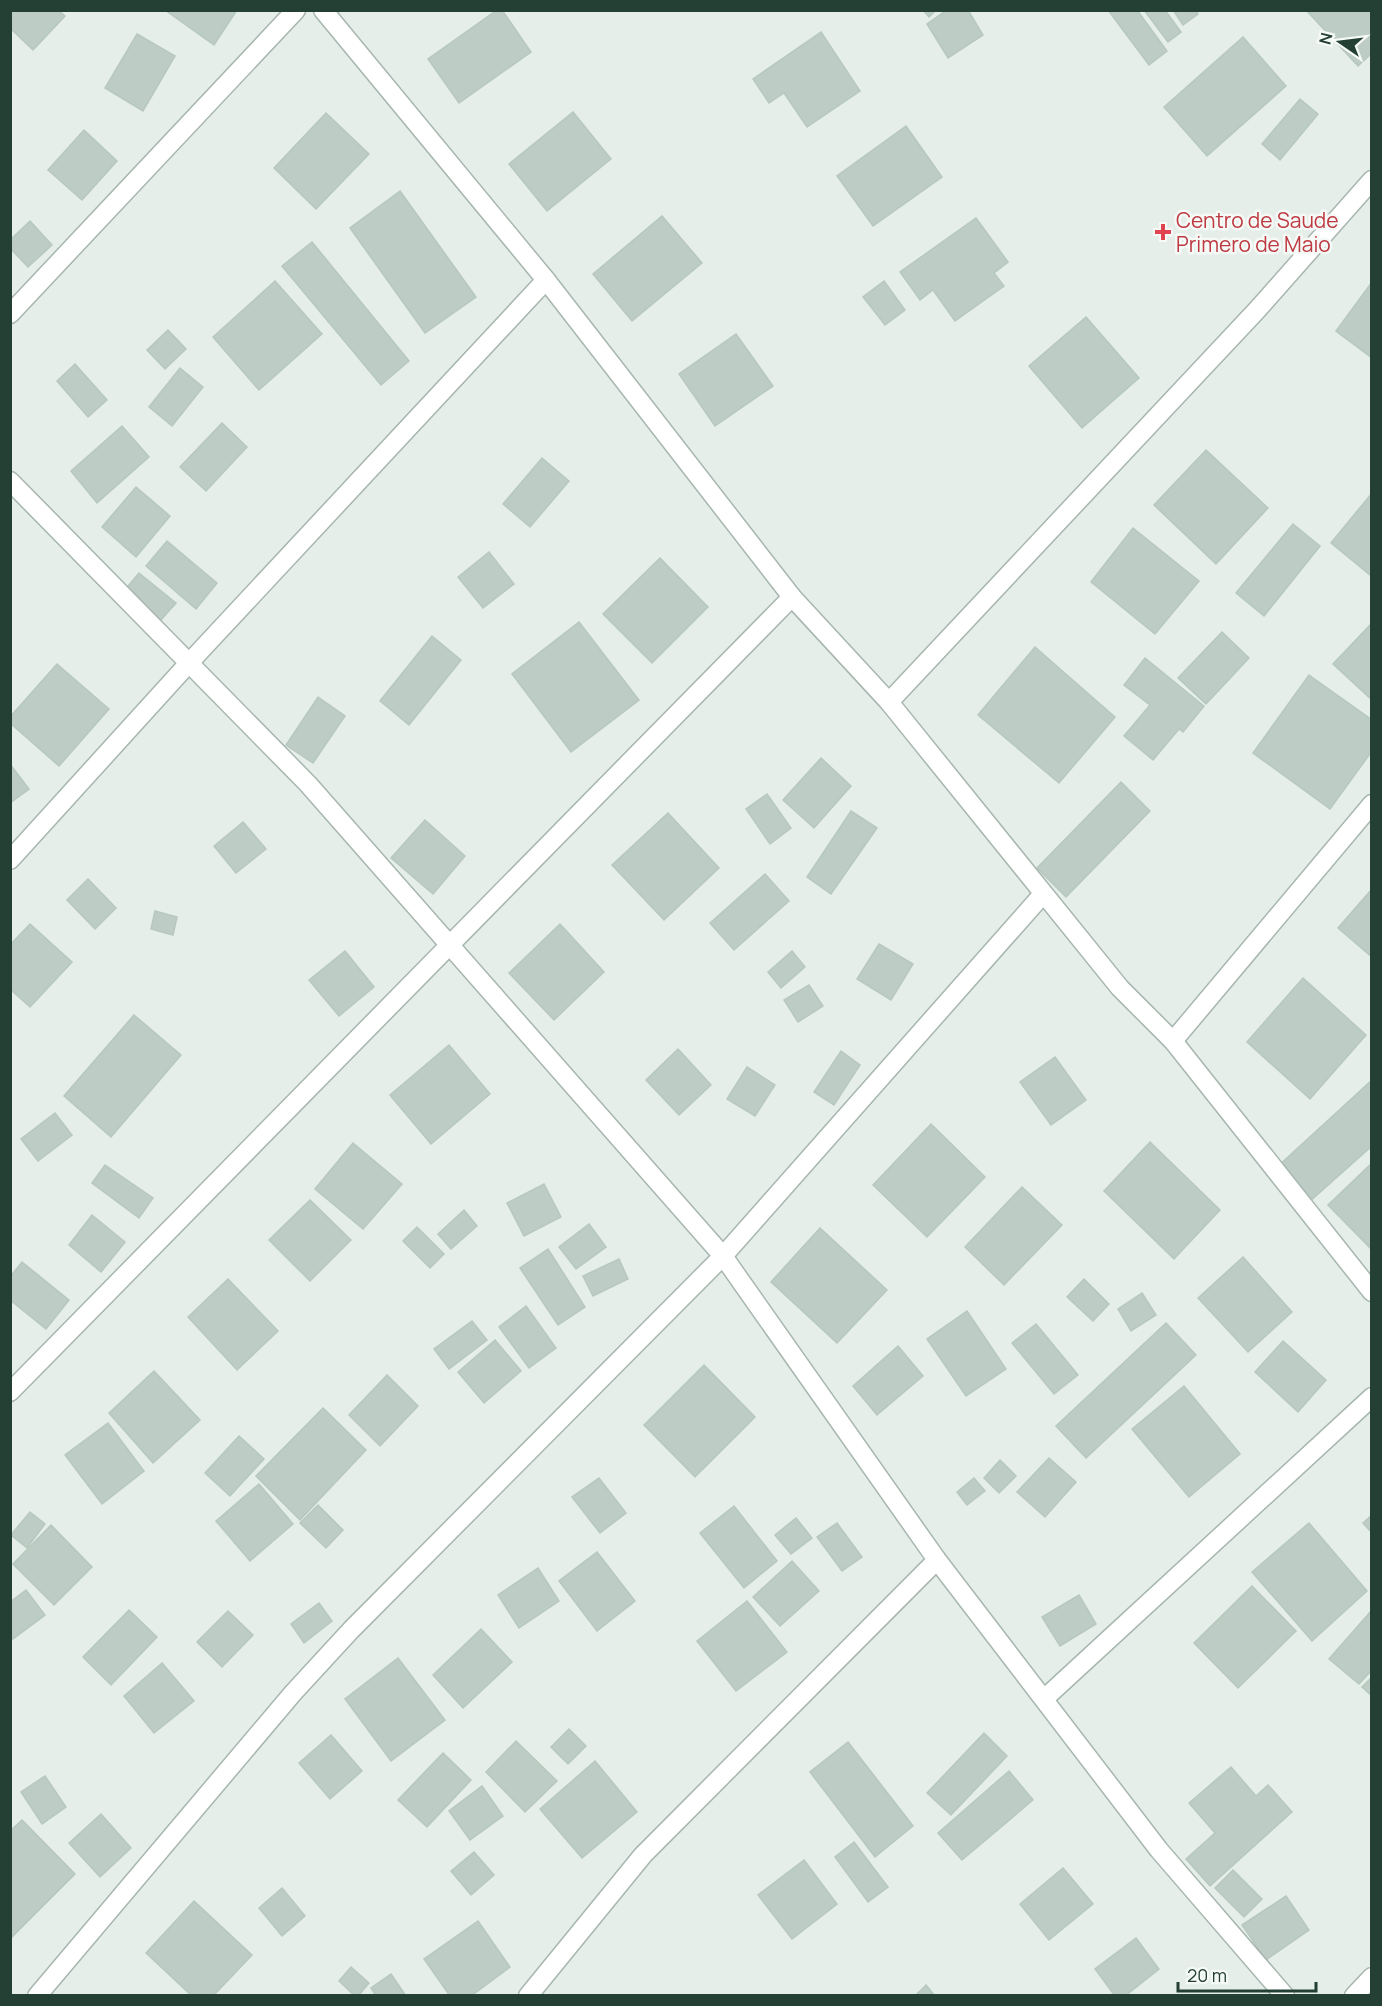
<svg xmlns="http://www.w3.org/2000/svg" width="1382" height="2006" viewBox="0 0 1382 2006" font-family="Manrope,sans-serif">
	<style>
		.building { fill: #bdccc4; stroke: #b7c8bf; stroke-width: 1.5 }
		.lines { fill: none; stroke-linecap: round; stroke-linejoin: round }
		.street-casing { stroke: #a7b6af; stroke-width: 21 }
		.street { stroke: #fff; stroke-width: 18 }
		.health-dot { fill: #e0444e; stroke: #f6faf7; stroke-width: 2 }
		.labels { text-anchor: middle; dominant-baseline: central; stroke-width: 5; stroke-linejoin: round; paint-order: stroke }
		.health-label { font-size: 21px; fill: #be3a42; stroke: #f6faf7; text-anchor: start }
	</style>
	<rect width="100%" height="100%" fill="#e5eee9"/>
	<g class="building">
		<polygon points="10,10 58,10 65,16 33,50 10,28"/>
		<polygon points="165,10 237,10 214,45"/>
		<polygon points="497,10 502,10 531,52 459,103 428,59"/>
		<polygon points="923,10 936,10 929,17"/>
		<polygon points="947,10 968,10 983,35 948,58 927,24"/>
		<polygon points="1108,10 1137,10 1167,51 1149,65"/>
		<polygon points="1144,10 1165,10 1181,32 1168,42"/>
		<polygon points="1173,10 1196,10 1198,14 1183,25"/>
		<polygon points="1306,10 1372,10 1372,53 1358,66"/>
		<polygon points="821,32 860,91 807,127 784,93 769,103 753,79"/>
		<polygon points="137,34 175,56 143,111 105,88"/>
		<polygon points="1243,37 1286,86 1207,156 1164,107"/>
		<polygon points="1300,99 1318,114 1280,160 1262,144"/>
		<polygon points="573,112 611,159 547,211 509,164"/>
		<polygon points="326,113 369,154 316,209 274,168"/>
		<polygon points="906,126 942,177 873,226 837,176"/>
		<polygon points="84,130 117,161 82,200 48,170"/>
		<polygon points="400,191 476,297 425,333 350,228"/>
		<polygon points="662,216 702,263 632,321 593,274"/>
		<polygon points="976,218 1008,262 994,273 1004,286 955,321 933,290 920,300 900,272"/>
		<polygon points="30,221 52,245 28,267 10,248 10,240"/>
		<polygon points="312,242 409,361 381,385 282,266"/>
		<polygon points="275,281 322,334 259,390 213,337"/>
		<polygon points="884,281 905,310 885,325 863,297"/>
		<polygon points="1372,282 1372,358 1336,331"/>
		<polygon points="1086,317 1139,378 1082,428 1029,366"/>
		<polygon points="168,330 186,349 165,369 147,350"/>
		<polygon points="736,334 773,386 715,426 679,374"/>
		<polygon points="75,364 107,400 88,417 57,381"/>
		<polygon points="180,368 203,387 172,426 149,407"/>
		<polygon points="222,423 247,447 206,491 180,467"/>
		<polygon points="122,426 149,457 97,503 71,471"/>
		<polygon points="1206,450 1268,508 1216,564 1154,505"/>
		<polygon points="542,458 569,481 530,527 503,504"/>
		<polygon points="136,487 170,516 136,557 102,527"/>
		<polygon points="1372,493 1372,573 1370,575 1331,543"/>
		<polygon points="1293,524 1320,546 1264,616 1236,593"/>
		<polygon points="1133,528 1199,581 1155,634 1091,582"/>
		<polygon points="167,541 217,583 196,609 146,566"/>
		<polygon points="489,552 514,584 483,608 458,577"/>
		<polygon points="660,558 708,607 652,663 603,614"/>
		<polygon points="139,573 176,603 160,621 124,591"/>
		<polygon points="579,622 639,700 571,752 512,674"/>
		<polygon points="1372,623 1372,700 1333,664"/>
		<polygon points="1222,632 1249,658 1206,704 1178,678"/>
		<polygon points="432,636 461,660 409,725 380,701"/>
		<polygon points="1035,647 1115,717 1059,783 978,715"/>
		<polygon points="1145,658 1204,706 1183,732 1179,729 1153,760 1124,736 1150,705 1124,685"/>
		<polygon points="57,664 109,709 59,766 10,723 10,717"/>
		<polygon points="1309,675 1372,720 1372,751 1330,809 1253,753"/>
		<polygon points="318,697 345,716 313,763 286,745"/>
		<polygon points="821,758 851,786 814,828 783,800"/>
		<polygon points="10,764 29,789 10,803"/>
		<polygon points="1121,782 1150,811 1066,897 1037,868"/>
		<polygon points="767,794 791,828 770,844 746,809"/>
		<polygon points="851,811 877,828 831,894 807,877"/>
		<polygon points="668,813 719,868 664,920 612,865"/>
		<polygon points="425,820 465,856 433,894 391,858"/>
		<polygon points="243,822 266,849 236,873 214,846"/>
		<polygon points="765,874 789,901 734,950 710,923"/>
		<polygon points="88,879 116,908 95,929 67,900"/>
		<polygon points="1372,889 1372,957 1338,928"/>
		<polygon points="155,911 177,917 173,935 151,929"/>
		<polygon points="30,924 72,962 30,1007 10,989 10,945"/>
		<polygon points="560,924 604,972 554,1020 509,973"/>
		<polygon points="879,944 913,964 891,1000 857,979"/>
		<polygon points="345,951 374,987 339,1016 309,980"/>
		<polygon points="792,951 805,967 781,988 768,972"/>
		<polygon points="1303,978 1366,1035 1310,1099 1247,1042"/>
		<polygon points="809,985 823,1006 798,1022 784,1000"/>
		<polygon points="134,1015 181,1055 111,1137 64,1096"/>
		<polygon points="449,1045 490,1094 431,1144 390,1095"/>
		<polygon points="678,1049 711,1085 679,1115 646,1080"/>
		<polygon points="841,1051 860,1065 834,1105 814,1092"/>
		<polygon points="1055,1057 1086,1100 1051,1125 1020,1082"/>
		<polygon points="747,1067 775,1085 755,1116 727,1099"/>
		<polygon points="1372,1080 1372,1146 1308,1203 1276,1168"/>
		<polygon points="55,1113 72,1135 38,1161 21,1139"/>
		<polygon points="931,1124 985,1177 927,1237 873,1185"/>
		<polygon points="1150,1142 1220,1210 1174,1259 1104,1191"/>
		<polygon points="353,1143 402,1184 363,1229 315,1189"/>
		<polygon points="1372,1163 1372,1250 1328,1205"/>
		<polygon points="105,1165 153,1198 139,1218 92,1183"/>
		<polygon points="544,1184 561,1217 524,1236 507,1203"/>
		<polygon points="1022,1187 1062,1225 1004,1285 965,1247"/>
		<polygon points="310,1200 351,1240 310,1281 269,1240"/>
		<polygon points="464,1210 477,1226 451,1249 438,1234"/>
		<polygon points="92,1215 125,1242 101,1272 69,1245"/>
		<polygon points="589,1224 606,1247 576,1269 559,1247"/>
		<polygon points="417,1227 444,1254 430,1268 403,1241"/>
		<polygon points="820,1228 887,1290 837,1343 771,1282"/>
		<polygon points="548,1249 585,1307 558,1325 520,1268"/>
		<polygon points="1243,1257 1292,1312 1248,1352 1198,1298"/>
		<polygon points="619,1259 628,1279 593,1296 583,1276"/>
		<polygon points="22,1262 69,1300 46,1329 10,1300 10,1277"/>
		<polygon points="228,1279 278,1331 237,1370 188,1317"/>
		<polygon points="1084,1279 1109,1304 1093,1321 1067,1297"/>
		<polygon points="1142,1293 1156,1315 1131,1331 1118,1309"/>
		<polygon points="526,1306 556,1348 529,1368 499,1327"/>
		<polygon points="967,1311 1006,1369 966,1396 927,1339"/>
		<polygon points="472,1321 487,1340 449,1369 434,1349"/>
		<polygon points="1166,1323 1196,1355 1086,1458 1056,1426"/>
		<polygon points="1036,1324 1078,1375 1054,1394 1012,1343"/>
		<polygon points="495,1340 521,1371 484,1403 458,1372"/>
		<polygon points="1283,1341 1326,1380 1298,1412 1255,1372"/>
		<polygon points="898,1346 923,1376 877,1415 853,1386"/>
		<polygon points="704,1365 755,1417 695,1477 644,1425"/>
		<polygon points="154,1371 200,1420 153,1463 109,1413"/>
		<polygon points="387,1375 418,1406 380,1446 349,1415"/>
		<polygon points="1184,1386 1240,1454 1189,1497 1132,1429"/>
		<polygon points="323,1408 366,1450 300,1520 256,1476"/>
		<polygon points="108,1423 144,1471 102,1504 65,1455"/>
		<polygon points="239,1436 264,1459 230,1496 205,1473"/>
		<polygon points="1049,1458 1076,1482 1045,1517 1017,1492"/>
		<polygon points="1000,1460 1016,1476 999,1493 984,1478"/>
		<polygon points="599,1478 626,1513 600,1533 572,1497"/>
		<polygon points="974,1478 985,1491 967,1505 957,1492"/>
		<polygon points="259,1484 293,1524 250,1561 216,1521"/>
		<polygon points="318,1505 343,1530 326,1548 300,1523"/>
		<polygon points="734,1506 777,1561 744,1588 700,1533"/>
		<polygon points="30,1512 45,1524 27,1548 11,1535"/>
		<polygon points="1372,1515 1372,1533 1363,1523"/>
		<polygon points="796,1518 812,1538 791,1554 775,1535"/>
		<polygon points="837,1523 862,1557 842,1571 817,1537"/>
		<polygon points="1309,1523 1367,1591 1312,1641 1252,1572"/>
		<polygon points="51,1525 92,1567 54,1605 13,1564"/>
		<polygon points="597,1552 635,1601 597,1631 559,1581"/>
		<polygon points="792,1561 819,1591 780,1626 753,1597"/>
		<polygon points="538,1568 559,1601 519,1628 498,1595"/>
		<polygon points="1252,1586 1296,1631 1238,1688 1194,1643"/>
		<polygon points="26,1590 45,1615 13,1639 10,1636 10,1602"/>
		<polygon points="1079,1595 1096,1624 1060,1646 1042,1617"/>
		<polygon points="747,1601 787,1652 736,1691 697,1641"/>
		<polygon points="319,1603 332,1621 304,1643 291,1624"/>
		<polygon points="129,1610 157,1637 111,1685 83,1657"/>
		<polygon points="1372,1610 1372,1670 1359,1684 1329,1659"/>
		<polygon points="228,1611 253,1635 222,1667 197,1642"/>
		<polygon points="481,1629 512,1662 463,1708 433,1675"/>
		<polygon points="398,1658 445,1720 391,1761 345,1699"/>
		<polygon points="162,1663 194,1701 154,1733 124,1696"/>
		<polygon points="1372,1677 1372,1696 1362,1687"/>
		<polygon points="569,1729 586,1746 568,1764 551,1747"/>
		<polygon points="984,1733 1007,1756 951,1815 927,1793"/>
		<polygon points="331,1735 362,1771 330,1799 299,1763"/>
		<polygon points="516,1741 557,1781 525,1812 486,1772"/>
		<polygon points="848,1742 913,1826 875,1857 810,1772"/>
		<polygon points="443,1753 471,1780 427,1827 398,1800"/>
		<polygon points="595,1761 637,1812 582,1858 540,1809"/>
		<polygon points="1231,1767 1256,1796 1268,1785 1292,1812 1210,1886 1186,1859 1215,1833 1189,1803"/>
		<polygon points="1009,1771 1033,1800 962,1860 938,1833"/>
		<polygon points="45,1776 66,1807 42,1824 21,1792"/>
		<polygon points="482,1786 503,1816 470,1840 449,1811"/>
		<polygon points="101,1814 131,1848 100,1877 69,1843"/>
		<polygon points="22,1820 75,1874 11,1938 10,1831"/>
		<polygon points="854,1842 888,1887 868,1902 835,1857"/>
		<polygon points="474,1852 494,1875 471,1895 451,1871"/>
		<polygon points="804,1860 837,1904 792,1939 758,1895"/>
		<polygon points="1063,1868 1093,1904 1049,1940 1020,1904"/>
		<polygon points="1233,1870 1262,1899 1244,1917 1215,1888"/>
		<polygon points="282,1888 305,1916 282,1936 259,1908"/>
		<polygon points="1286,1896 1309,1930 1266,1960 1242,1925"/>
		<polygon points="194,1901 252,1955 213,1996 192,1996 146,1953"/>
		<polygon points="478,1921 510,1967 471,1996 450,1996 424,1959"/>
		<polygon points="1136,1938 1159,1969 1125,1996 1115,1996 1095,1969"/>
		<polygon points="351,1967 369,1983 358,1996 355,1996 339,1981"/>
		<polygon points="391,1974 406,1996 376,1996 371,1988"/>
		<polygon points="926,1985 935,1996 915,1996"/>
	</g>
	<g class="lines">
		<defs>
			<g id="street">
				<polyline points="323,10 546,280 792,597 889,702 1120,988 1173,1041 1372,1292"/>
				<polyline points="10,314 296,10"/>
				<polyline points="10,481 308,784 723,1256 937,1560 1159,1850 1285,1996"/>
				<polyline points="889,702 1257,310 1372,180"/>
				<polyline points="10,860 188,664 546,280"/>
				<polyline points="1173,1041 1372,804"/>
				<polyline points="10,1392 792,597"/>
				<polyline points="1044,1699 1372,1397"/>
				<polyline points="37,1996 293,1693 351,1630 723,1256 1043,894"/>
				<polyline points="528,1996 643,1855 937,1560"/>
				<polyline points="1354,1996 1372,1977"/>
			</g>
		</defs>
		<use href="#street" class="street-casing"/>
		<use href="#street" class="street"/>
	</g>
	<path class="health-dot" d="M1160 223h6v6h6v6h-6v6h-6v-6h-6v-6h6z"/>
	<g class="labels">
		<g class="health-label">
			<text x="1176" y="220">Centro de Saude<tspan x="1176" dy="24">Primero de Maio</tspan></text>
		</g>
	</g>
	<rect width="1382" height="2006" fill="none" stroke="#244035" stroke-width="24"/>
	<g transform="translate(1340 42) rotate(284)" stroke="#f6faf7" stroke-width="4.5" paint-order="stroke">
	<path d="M0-4.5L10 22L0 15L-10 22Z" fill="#244035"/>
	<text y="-9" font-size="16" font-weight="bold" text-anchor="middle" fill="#244035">N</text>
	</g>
	<path d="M1178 1982v9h138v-9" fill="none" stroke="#244035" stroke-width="3"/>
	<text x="1187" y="1982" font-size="18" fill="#244035" stroke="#f6faf7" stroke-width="4.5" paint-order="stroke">20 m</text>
</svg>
